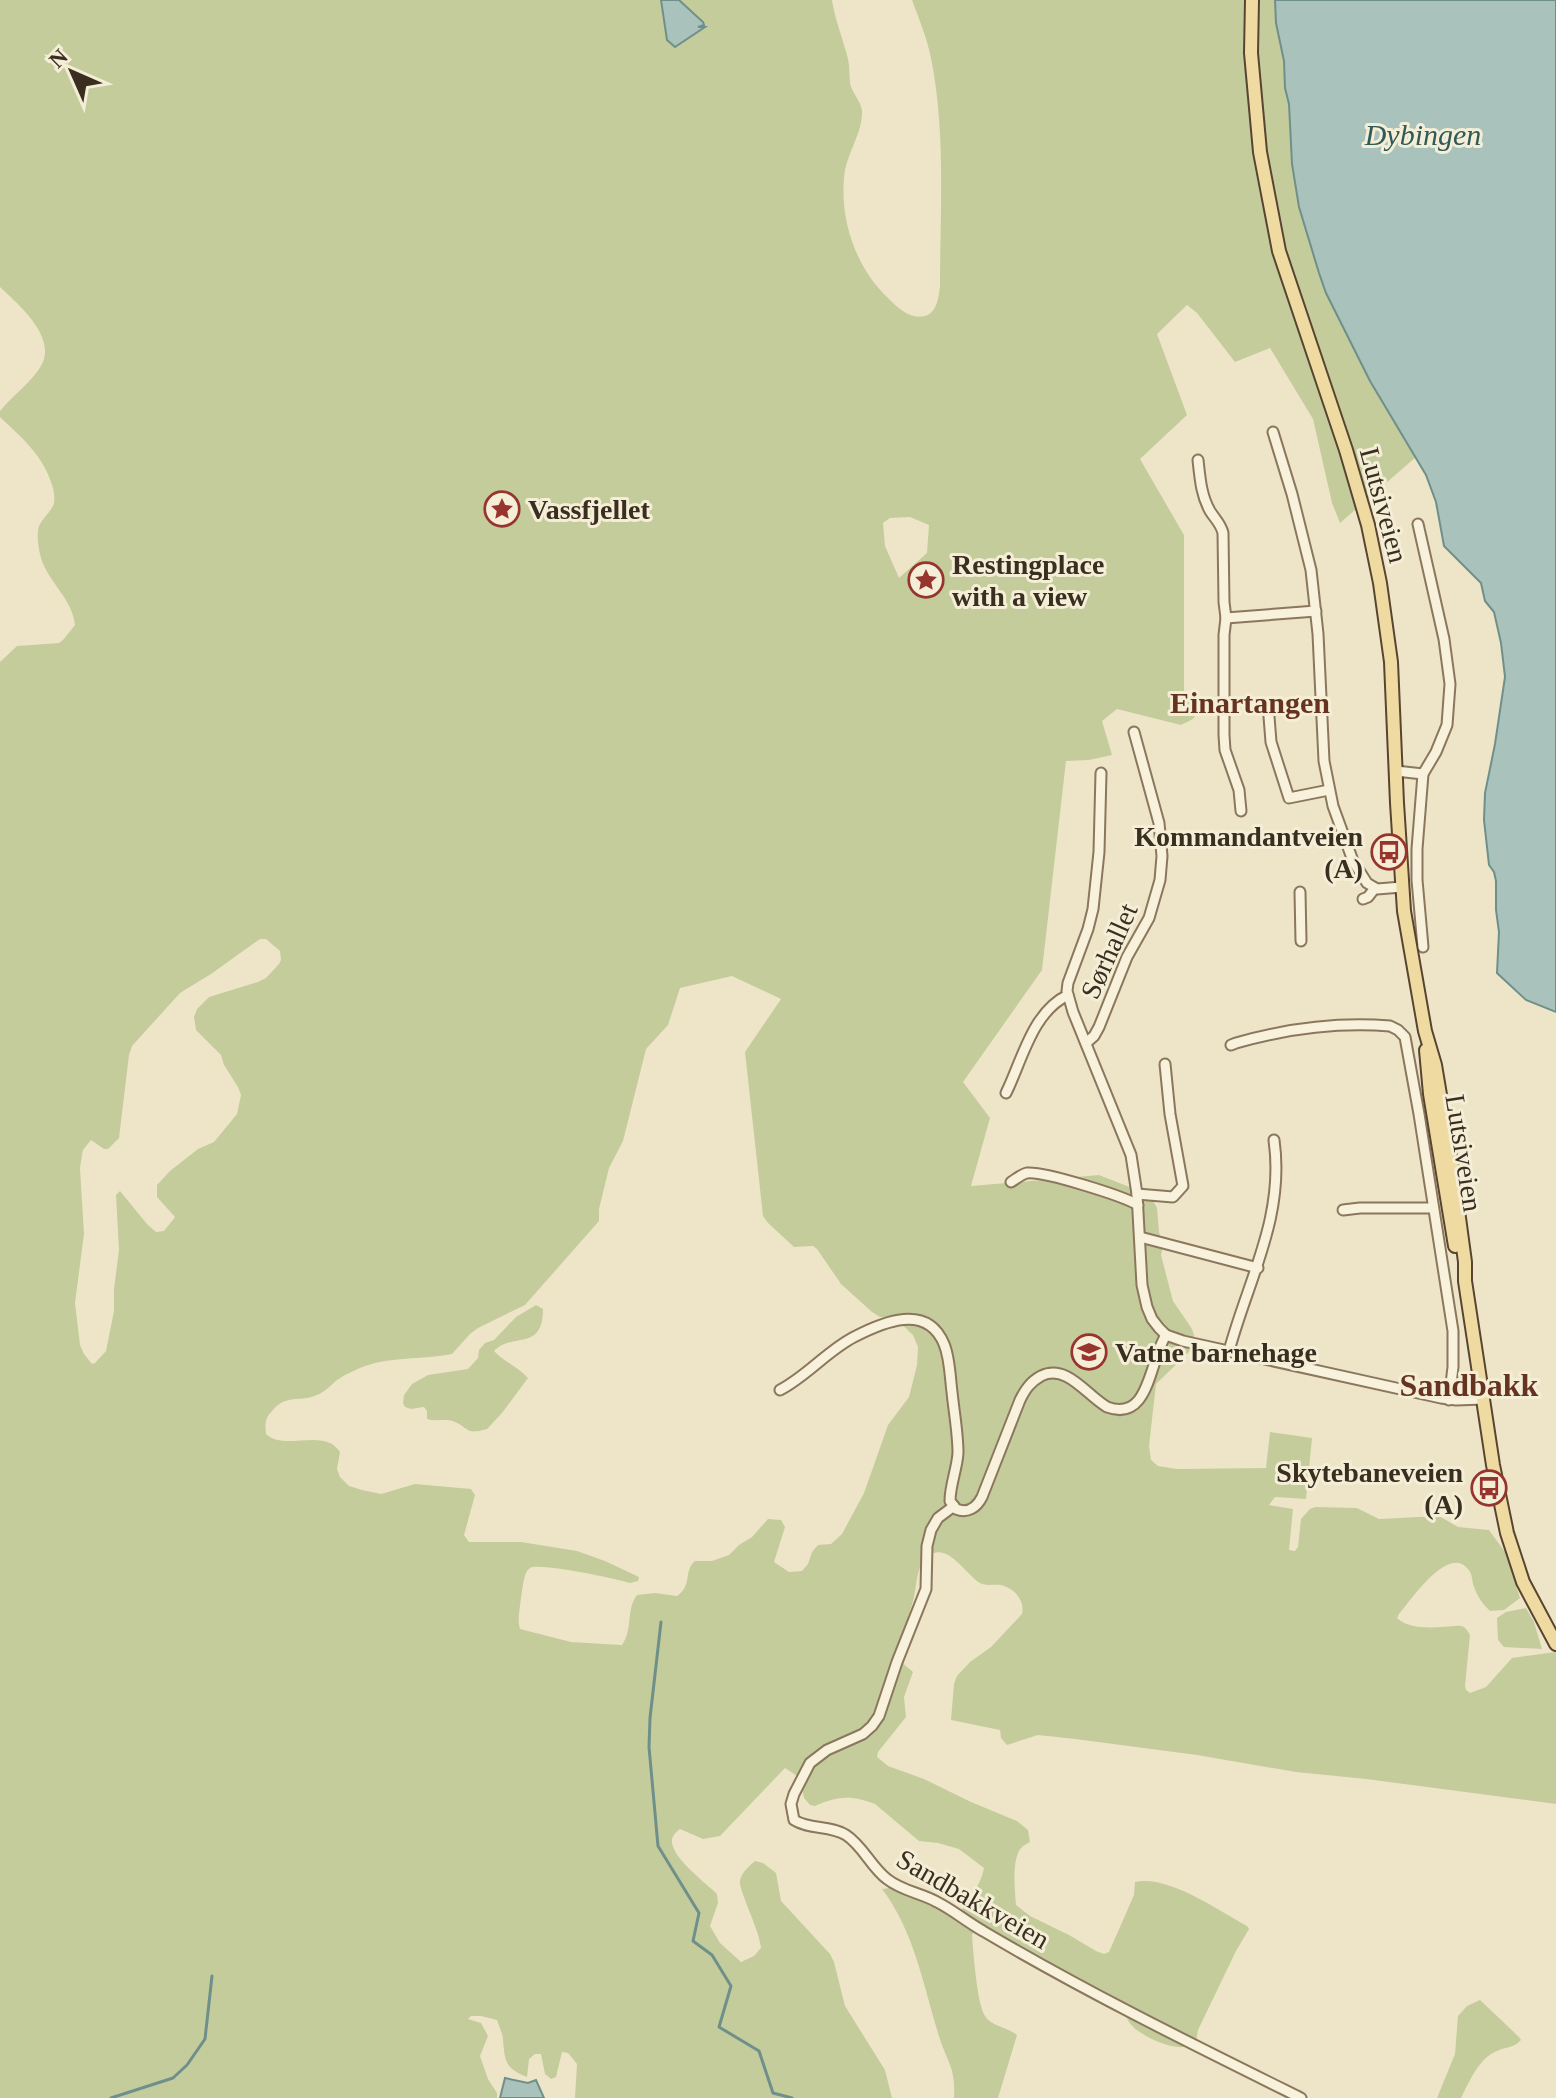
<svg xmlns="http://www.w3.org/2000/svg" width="1556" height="2098" viewBox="0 0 1556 2098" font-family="Georgia,serif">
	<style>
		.green { fill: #c4cc9c; fill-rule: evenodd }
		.water { fill: #a9c2bc; stroke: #6f908a; stroke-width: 2 }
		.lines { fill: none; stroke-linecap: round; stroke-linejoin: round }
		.stream { stroke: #6f908a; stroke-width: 3 }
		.minor-casing { stroke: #8a775d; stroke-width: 13 }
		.major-casing { stroke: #584531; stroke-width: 16 }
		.minor { stroke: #f8f1db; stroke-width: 9 }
		.major { stroke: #efdba2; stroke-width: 12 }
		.labels { text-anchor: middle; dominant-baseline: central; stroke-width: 6; stroke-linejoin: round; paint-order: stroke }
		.street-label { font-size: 28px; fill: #3a2e20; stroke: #f5eed7 }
		.poi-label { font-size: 28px; font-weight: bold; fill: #3a2e20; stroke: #f5eed7; text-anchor: start }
		.water-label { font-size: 30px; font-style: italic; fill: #305a59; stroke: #f5eed7 }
		.neighbourhood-label { font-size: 30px; font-weight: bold; fill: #663321; stroke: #f5eed7 }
		.quarter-label { font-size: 32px; font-weight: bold; fill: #663321; stroke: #f5eed7 }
	</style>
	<rect width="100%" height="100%" fill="#eee5c8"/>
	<g class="green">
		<path d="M0,0H661L663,20L676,0H832C835,20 843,39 848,59C850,67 849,75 850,83C852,93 861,101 862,111C863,130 849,151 845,170C838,216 855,267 888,298C897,307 910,320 925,316C937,313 939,296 940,285C940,210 946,133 931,58C927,38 919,19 912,0H1275L1276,23L1284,61L1285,88L1289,104L1292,164L1299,207L1319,273L1326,293L1370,381L1416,457L1340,523L1332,503L1313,419L1270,348L1235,362L1197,313L1187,305L1157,334L1187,415L1140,459L1184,535V691L1197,713L1193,719L1181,725L1117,709L1102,721L1112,755L1089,760L1066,761L1042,970L963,1082L990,1118L971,1186L1099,1175L1150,1195L1157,1208L1159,1232L1163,1246L1161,1255L1173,1301L1192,1329L1194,1335L1192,1349L1156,1384L1149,1446L1151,1460L1158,1466L1177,1469L1266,1468L1270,1432L1312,1438L1306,1499L1275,1497L1269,1505L1293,1509L1289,1550L1295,1551L1298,1547L1301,1519L1310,1509L1315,1507L1357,1508L1379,1519L1439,1516L1458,1527L1489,1530L1505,1552L1520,1598L1504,1610L1490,1611C1481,1602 1477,1596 1473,1584C1472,1580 1472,1575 1470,1572C1451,1540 1411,1600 1399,1614L1397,1618C1407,1628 1427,1628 1441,1627C1447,1627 1455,1625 1461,1626C1466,1627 1467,1630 1470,1635L1465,1686L1466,1690L1470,1693L1486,1687L1512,1658L1556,1652V1804L1366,1779L1296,1772L1197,1755L1075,1739L1038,1735L1007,1745L1001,1738L1000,1730L951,1720L954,1684L957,1676L970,1662L991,1647L1022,1614C1025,1602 1016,1590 1004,1586C996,1583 987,1587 980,1583C966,1575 949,1543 929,1555C916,1563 917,1587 913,1601C908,1621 898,1638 899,1660L913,1672L904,1697L906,1717L878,1752L877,1757L888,1766L924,1779L971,1802L1017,1821L1028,1830L1030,1842C1026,1844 1021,1847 1019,1851C1012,1864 1015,1891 1016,1905L1030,1916L1069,1935L1096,1951L1104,1954L1109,1952L1134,1895L1135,1882C1169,1875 1217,1910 1247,1926L1249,1929L1236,1951L1198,2030L1196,2042C1193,2043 1186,2047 1183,2047C1168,2049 1131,2032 1127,2018L1111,2005L993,1940L976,1932L972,1934C973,1950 977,2004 985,2016C992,2027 1008,2027 1017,2035L998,2098H954C956,2066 946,2061 938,2033C923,1984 914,1931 882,1889L890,1888L898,1890L959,1913C969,1900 981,1885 984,1868L959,1849L938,1843L919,1841L875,1804C851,1795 838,1796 815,1806L810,1805L804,1798L800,1778L785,1768L720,1836L703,1839L680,1829C676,1832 673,1835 672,1839C669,1856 706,1883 717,1894L718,1903L710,1926L720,1943L741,1962L754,1956L761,1948C760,1931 738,1889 740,1881C741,1873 749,1866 755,1861L763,1863L776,1873L781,1901L830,1954L834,1962L845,2006L885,2070L892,2098H575L577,2064L568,2053L562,2052L556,2077L551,2079L545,2074L541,2054H535L529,2059L527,2077C505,2068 505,2062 503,2040C503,2034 499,2027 497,2020L481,2016H471L468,2019L481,2023L488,2036L480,2056L488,2079L497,2093V2098H0V662L17,646L59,643L63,640L75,625C72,597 46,581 40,554C38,546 36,531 40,524C44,516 52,511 54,503C55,497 54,491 52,485C43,455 22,438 0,417V411C12,396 34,380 42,364C56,336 18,304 0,287ZM910,517L929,525L927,553L899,578L885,546L883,523L890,518ZM260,939H266L280,951L281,960L279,964L266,978L258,982L209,997L197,1009L194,1017L196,1030L221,1055L224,1065L238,1087L241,1095L237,1114L214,1142L198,1149L170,1171L157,1185V1197L175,1217L164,1231L156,1232L147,1224L120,1191L116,1195L119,1250L114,1289V1311L106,1351L95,1363L92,1364L84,1354L80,1345L75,1303L84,1234L80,1168L82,1155L83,1150L91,1140L104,1149H108L119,1138L129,1055L132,1046L180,993L211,974ZM732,976L781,999L745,1052L763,1216L768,1223L794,1247L813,1246L817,1249L841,1284L872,1312L880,1317H894L913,1335L918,1347L917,1365L909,1397L888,1425L864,1493L842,1534L831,1544L818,1545L812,1552L808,1564L802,1571L789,1572L774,1562L785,1527L781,1520L768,1519L752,1537L739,1545L729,1555L712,1561H695C683,1571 693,1585 677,1596L655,1593L637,1595C626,1609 633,1630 622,1645L571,1642L520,1629C517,1619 520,1608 521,1598C523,1589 523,1573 530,1568C537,1562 618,1579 630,1583L638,1581L639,1577L605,1561L577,1551L521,1542H469L464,1535L475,1495L471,1489L415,1484L381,1494L362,1490L349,1486L340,1477L337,1469L340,1452C338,1449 333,1444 330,1443C311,1434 282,1449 266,1434C265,1424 265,1418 272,1411C287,1393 299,1403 317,1395C325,1392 331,1385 337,1380C346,1374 355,1370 365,1366C394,1356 423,1360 452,1354L470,1334L478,1328L525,1305L599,1221V1209L609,1168L623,1141L646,1049L668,1025L680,988Z"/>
		<path d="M536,1305L543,1309C543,1352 512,1332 494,1351C503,1361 517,1366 528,1378L502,1413L487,1429C466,1435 470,1429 455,1422C447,1418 435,1422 427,1419V1411L424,1407L411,1409L405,1407L403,1403L404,1395L412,1384L428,1375L468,1369L478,1358L479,1350L485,1343L494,1340L516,1317Z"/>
		<polygon points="1526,1608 1534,1622 1542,1649 1504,1647 1498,1640 1497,1618 1506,1612"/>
		<path d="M1480,2000L1519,2037L1521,2040C1513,2049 1507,2046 1497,2051C1479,2058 1469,2082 1461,2098H1437L1455,2054L1458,2016L1467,2006Z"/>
	</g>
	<g class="water">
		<polygon points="661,0 679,0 703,22 704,25 698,27 705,27 675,47 667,40"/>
		<polygon points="1275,0 1556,0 1556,1012 1526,1000 1497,973 1499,932 1496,910 1496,881 1494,872 1489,865 1484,820 1485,793 1495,744 1505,677 1501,643 1494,612 1485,601 1481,583 1444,546 1436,502 1426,475 1370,381 1326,293 1319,273 1299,207 1292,164 1289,104 1285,88 1284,61 1276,23"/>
		<polygon points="505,2078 528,2083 536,2080 544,2098 500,2098"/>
	</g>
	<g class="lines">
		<g class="stream">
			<polyline points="661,1622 650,1718 649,1747 658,1846 699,1913 693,1941 712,1955 731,1986 719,2027 759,2051 773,2093 792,2098"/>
			<polyline points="111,2098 173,2078 187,2065 205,2039 212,1976"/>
		</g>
		<defs>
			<g id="minor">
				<polyline points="1273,432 1292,494 1311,570 1318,634 1324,761 1333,806 1353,861 1367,883 1377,889 1402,887"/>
				<path d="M1198,460C1200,478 1201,495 1210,511C1215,519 1221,524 1223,533L1224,602L1226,618L1224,635V735L1225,750L1239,790L1241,811"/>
				<polyline points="1418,524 1444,639 1450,684 1447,725 1436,752 1423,774 1417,849 1417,880 1423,947"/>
				<polyline points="1226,618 1316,611"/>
				<polyline points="1268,704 1271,742 1289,798 1329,790"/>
				<polyline points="1396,771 1423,774"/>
				<polyline points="1101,773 1099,852 1093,909 1088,929 1068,983 1067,991 1073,1012 1131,1155 1137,1194 1142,1285 1147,1307 1152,1319 1159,1328 1166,1335 1183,1341 1441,1398 1456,1400 1484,1399"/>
				<polyline points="1300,892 1301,941"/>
				<polyline points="1363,899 1368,897 1375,888"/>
				<polyline points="1086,1043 1094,1036 1099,1027 1127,957 1149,918 1160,880 1162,856 1159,823 1134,732"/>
				<path d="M1231,1045L1236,1043C1285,1029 1339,1022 1390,1026L1398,1030L1405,1037L1419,1114L1453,1331V1367L1449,1400"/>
				<path d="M1006,1093C1022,1061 1032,1012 1068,995"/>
				<path d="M1011,1182C1016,1179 1022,1174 1027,1173C1044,1171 1123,1196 1138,1205"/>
				<polyline points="1137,1194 1173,1197 1183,1186 1170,1114 1165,1064"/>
				<polyline points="1343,1210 1360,1208 1433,1208"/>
				<polyline points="1140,1237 1258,1268"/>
				<path d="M1229,1351C1248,1280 1285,1217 1274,1140"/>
				<path d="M780,1390C807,1376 827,1351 854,1337C883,1322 927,1303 944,1344C950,1358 950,1377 952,1392C954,1412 958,1433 958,1453C957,1469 950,1485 950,1501L956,1509C968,1514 977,1507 982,1497L1020,1400C1025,1390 1030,1382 1041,1376C1067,1363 1087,1396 1107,1407C1150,1423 1149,1361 1166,1335"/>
				<path d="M954,1506L938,1518L931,1530L927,1546L926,1589L897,1662L879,1716L872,1726L863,1734L827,1750L810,1763L794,1794L791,1804L794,1820C810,1830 830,1825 846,1835C863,1846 871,1867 887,1879C902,1891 921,1893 937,1902C953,1910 967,1922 983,1931C1086,1992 1194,2045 1301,2098"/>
			</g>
			<g id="major">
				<polyline points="1252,0 1251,53 1260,152 1279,251 1346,450 1368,525 1380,583 1391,662 1397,803 1404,911 1425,1031 1435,1065 1452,1166 1465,1262 1465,1281 1493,1465 1507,1533 1523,1582 1556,1644"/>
				<polyline points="1426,1050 1430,1094 1455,1246"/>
			</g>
		</defs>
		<use href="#minor" class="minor-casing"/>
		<use href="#major" class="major-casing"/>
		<use href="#minor" class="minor"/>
		<use href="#major" class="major"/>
	</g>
	<defs>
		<symbol id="sight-ring" viewBox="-11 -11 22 22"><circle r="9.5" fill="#f5eed7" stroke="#97342e" stroke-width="1.5"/><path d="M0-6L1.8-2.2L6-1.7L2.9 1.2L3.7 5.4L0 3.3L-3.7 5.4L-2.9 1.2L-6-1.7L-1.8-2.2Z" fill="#97342e"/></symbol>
		<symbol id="bus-ring" viewBox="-11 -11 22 22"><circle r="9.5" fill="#f5eed7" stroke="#97342e" stroke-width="1.5"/><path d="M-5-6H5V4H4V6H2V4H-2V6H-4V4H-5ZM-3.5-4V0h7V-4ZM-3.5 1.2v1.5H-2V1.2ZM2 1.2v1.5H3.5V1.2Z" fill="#97342e"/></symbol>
		<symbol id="school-ring" viewBox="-11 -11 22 22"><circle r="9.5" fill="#f5eed7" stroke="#97342e" stroke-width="1.5"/><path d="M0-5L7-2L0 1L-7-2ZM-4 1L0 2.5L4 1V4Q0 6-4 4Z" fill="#97342e"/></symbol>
	</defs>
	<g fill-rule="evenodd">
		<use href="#sight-ring" x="482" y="489" width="40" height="40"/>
		<use href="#sight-ring" x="906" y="560" width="40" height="40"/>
		<use href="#bus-ring" x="1369" y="832" width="40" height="40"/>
		<use href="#school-ring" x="1069" y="1332" width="40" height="40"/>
		<use href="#bus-ring" x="1469" y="1468" width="40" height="40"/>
	</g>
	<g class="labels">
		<g class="street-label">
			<text transform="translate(1384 505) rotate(75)">Lutsiveien</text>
			<text transform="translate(1109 951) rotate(-66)">Sørhallet</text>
			<text transform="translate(1464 1153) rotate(81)">Lutsiveien</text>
			<text transform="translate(973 1899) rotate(30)">Sandbakkveien</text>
		</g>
		<g class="poi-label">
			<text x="528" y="509">Vassfjellet</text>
			<text x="952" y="564">Restingplace<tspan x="952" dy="32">with a view</tspan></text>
			<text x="1363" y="836" text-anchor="end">Kommandantveien<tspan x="1363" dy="32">(A)</tspan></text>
			<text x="1115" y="1352">Vatne barnehage</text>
			<text x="1463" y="1472" text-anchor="end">Skytebaneveien<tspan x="1463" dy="32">(A)</tspan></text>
		</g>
		<g class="water-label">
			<text x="1423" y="134">Dybingen</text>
		</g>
		<g class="neighbourhood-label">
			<text x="1250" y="702">Einartangen</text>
		</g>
		<g class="quarter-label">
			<text x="1469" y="1385">Sandbakk</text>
		</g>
	</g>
	<g transform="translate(72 72) rotate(315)" stroke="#f5eed7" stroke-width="6" paint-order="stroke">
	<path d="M0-6L14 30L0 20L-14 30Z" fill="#3a2e20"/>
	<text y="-12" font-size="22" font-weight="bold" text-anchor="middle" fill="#3a2e20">N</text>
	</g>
</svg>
